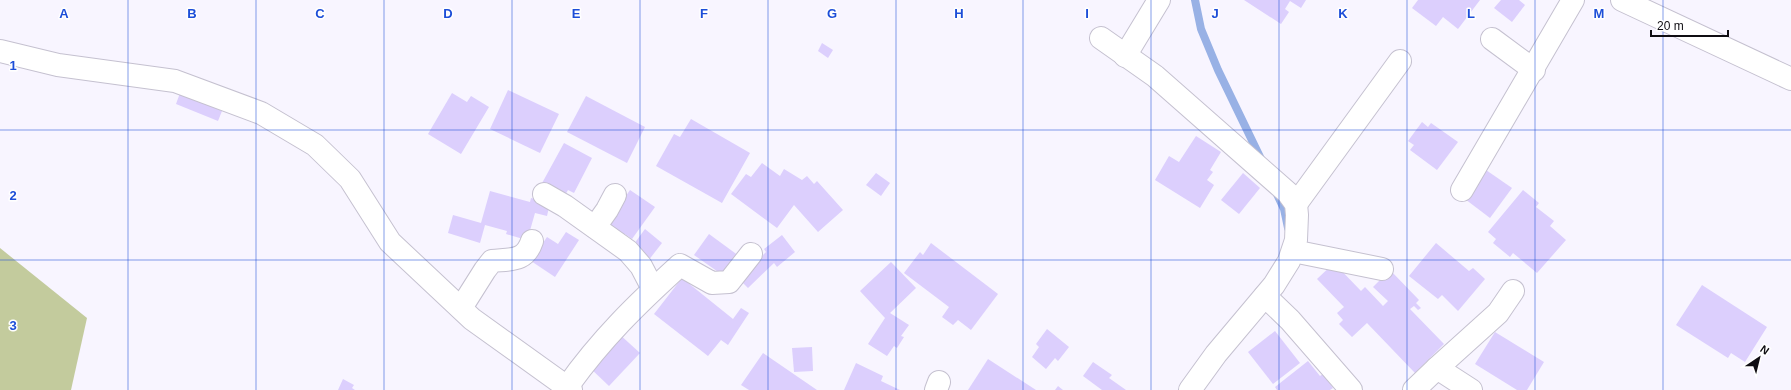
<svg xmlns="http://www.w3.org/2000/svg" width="1791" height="390" viewBox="0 0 1791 390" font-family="Arial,sans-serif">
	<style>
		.green { fill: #c3cb9d }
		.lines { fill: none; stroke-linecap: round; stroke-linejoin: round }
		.stream { stroke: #98b1e5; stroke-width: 8 }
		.building { fill: #dccffd }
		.street-casing { stroke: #c5c1d0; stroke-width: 24 }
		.street { stroke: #fff; stroke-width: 22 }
		.grid { fill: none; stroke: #1d4ed8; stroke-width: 1; stroke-opacity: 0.55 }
		.grid-label { font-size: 13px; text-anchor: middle; font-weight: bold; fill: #1d4ed8; stroke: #fff; stroke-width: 3; stroke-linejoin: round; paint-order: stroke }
	</style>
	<rect width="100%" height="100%" fill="#f8f5ff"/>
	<polygon class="green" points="0,248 87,318 71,390 0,390"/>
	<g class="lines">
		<g class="stream">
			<polyline points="1195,0 1201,29 1218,70 1261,159"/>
			<polyline points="1276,192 1284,209 1288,228"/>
		</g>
	</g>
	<g class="building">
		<polygon points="1244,0 1306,0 1301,8 1290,1 1285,9 1289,12 1281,24"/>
		<polygon points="1418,0 1480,0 1458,29 1443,17 1436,26 1412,8"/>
		<polygon points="1501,0 1519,0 1525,5 1512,22 1494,8"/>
		<polygon points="822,43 833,50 828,58 818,51"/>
		<polygon points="508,90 559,114 540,153 490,129"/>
		<polygon points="180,93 222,111 218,121 176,104"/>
		<polygon points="452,93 467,102 471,96 489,107 461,154 428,134"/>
		<polygon points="586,96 645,127 627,163 567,132"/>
		<polygon points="691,119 750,153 722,203 656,166 674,134 680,137"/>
		<polygon points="1422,122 1428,127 1431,123 1458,142 1437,170 1410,150 1414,145 1408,141"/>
		<polygon points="1196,136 1221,152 1210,170 1213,172 1207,180 1214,185 1200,208 1155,180 1169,156 1179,162"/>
		<polygon points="564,143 592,158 574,193 568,190 564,197 541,185"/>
		<polygon points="762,163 780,176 784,169 802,180 807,176 814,184 817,181 843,210 818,232 794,205 777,228 731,194 746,174 751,177"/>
		<polygon points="1486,170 1512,188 1490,218 1465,199"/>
		<polygon points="876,173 890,183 881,196 866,185"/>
		<polygon points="1243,173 1260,188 1239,214 1221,200"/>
		<polygon points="630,190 655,207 632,239 625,234 621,238 605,227"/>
		<polygon points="1523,190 1539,203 1536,207 1554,221 1550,226 1566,240 1537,273 1513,253 1510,257 1493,243 1496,239 1488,232"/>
		<polygon points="490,191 530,202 531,198 550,203 547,216 535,213 529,234 523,239 506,234 507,231 485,225 480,243 448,233 453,215 481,223"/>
		<polygon points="645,229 662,243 648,261 631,248"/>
		<polygon points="566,232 579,240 555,277 531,261 547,237 558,244"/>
		<polygon points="709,234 739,256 724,276 694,255"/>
		<polygon points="782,235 795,252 777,267 774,263 748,288 739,279 766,252 764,249"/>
		<polygon points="931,243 998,294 971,330 958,320 953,325 942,317 949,307 904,273 920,252 923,255"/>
		<polygon points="1436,243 1469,271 1473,268 1485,279 1458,311 1442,295 1438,299 1409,276"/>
		<polygon points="891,262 916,288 890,313 909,325 901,336 904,337 897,348 894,346 887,356 868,344 885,318 860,291"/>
		<polygon points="1334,263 1361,291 1365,287 1383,306 1388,301 1373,287 1390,270 1419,300 1416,303 1421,308 1418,310 1414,306 1410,309 1444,344 1415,373 1367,323 1352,337 1339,324 1343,320 1337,313 1344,307 1317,279"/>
		<polygon points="682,278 733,319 741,308 749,313 728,345 721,340 708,356 654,314"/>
		<polygon points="1702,285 1767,327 1745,362 1731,353 1728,358 1676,325"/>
		<polygon points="1047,329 1069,347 1058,361 1055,358 1046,369 1032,357 1039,347 1036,344"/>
		<polygon points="1275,331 1300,363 1273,384 1248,352"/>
		<polygon points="1495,332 1544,362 1527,390 1517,390 1475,364"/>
		<polygon points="618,333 640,353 609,386 588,366"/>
		<polygon points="812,347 813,371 794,372 792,348"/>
		<polygon points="763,353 817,390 749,390 741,385"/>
		<polygon points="988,359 1036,390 968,390"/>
		<polygon points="1308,361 1320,376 1323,374 1333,388 1330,390 1277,390 1275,387"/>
		<polygon points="1093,362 1112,375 1109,378 1126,390 1102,390 1083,376"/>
		<polygon points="856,363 883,376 881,381 900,390 844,390"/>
		<polygon points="343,379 354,385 352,388 355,390 338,390"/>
		<polygon points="1058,386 1063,390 1055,390"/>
	</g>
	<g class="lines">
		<defs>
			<g id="street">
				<polyline points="1622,0 1791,79"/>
				<polyline points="1101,38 1155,76 1288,193 1296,204 1297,215 1296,240 1289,261 1274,285 1216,354 1190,390"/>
				<polyline points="1492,39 1534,70"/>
				<polyline points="0,51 58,65 175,81 261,113 315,145 350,179 390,242 472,319 571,390"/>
				<polyline points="1125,56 1159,0"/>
				<polyline points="1462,190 1573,0"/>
				<polyline points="544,194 565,206 628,251 641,266 653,289"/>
				<polyline points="1296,204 1400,61"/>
				<polyline points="595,227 607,210 615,195"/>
				<polyline points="1293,251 1382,269"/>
				<polyline points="1265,296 1290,320 1351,390"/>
				<path d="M461,308L485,270L492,261C511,259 525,262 532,241"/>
				<polyline points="1437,368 1498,313 1513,291"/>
				<path d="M567,387C601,339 637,304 680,265L712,283L729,282L751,254"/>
				<polyline points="936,390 939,382"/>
				<polyline points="1414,390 1437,368 1471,390"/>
			</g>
		</defs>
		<use href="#street" class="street-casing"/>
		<use href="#street" class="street"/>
	</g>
	<path class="grid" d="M128,0V390M256,0V390M384,0V390M512,0V390M640,0V390M768,0V390M896,0V390M1023,0V390M1151,0V390M1279,0V390M1407,0V390M1535,0V390M1663,0V390M0,130H1791M0,260H1791"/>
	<g class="grid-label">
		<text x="64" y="18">A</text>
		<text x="192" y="18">B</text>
		<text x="320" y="18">C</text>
		<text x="448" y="18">D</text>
		<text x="576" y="18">E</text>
		<text x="704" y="18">F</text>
		<text x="832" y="18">G</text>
		<text x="959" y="18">H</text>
		<text x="1087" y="18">I</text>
		<text x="1215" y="18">J</text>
		<text x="1343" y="18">K</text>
		<text x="1471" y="18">L</text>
		<text x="1599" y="18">M</text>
		<text x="13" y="70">1</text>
		<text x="13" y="200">2</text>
		<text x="13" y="330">3</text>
	</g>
	<g transform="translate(1759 358) rotate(35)" stroke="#ffffff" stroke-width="3" paint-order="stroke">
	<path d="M0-3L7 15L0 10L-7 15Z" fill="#0f0d12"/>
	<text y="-6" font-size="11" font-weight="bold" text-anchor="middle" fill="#0f0d12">N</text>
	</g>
	<path d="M1651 30v6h77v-6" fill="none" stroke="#0f0d12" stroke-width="2"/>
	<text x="1657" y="30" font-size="12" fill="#0f0d12" stroke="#ffffff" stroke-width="3" paint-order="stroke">20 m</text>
</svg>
